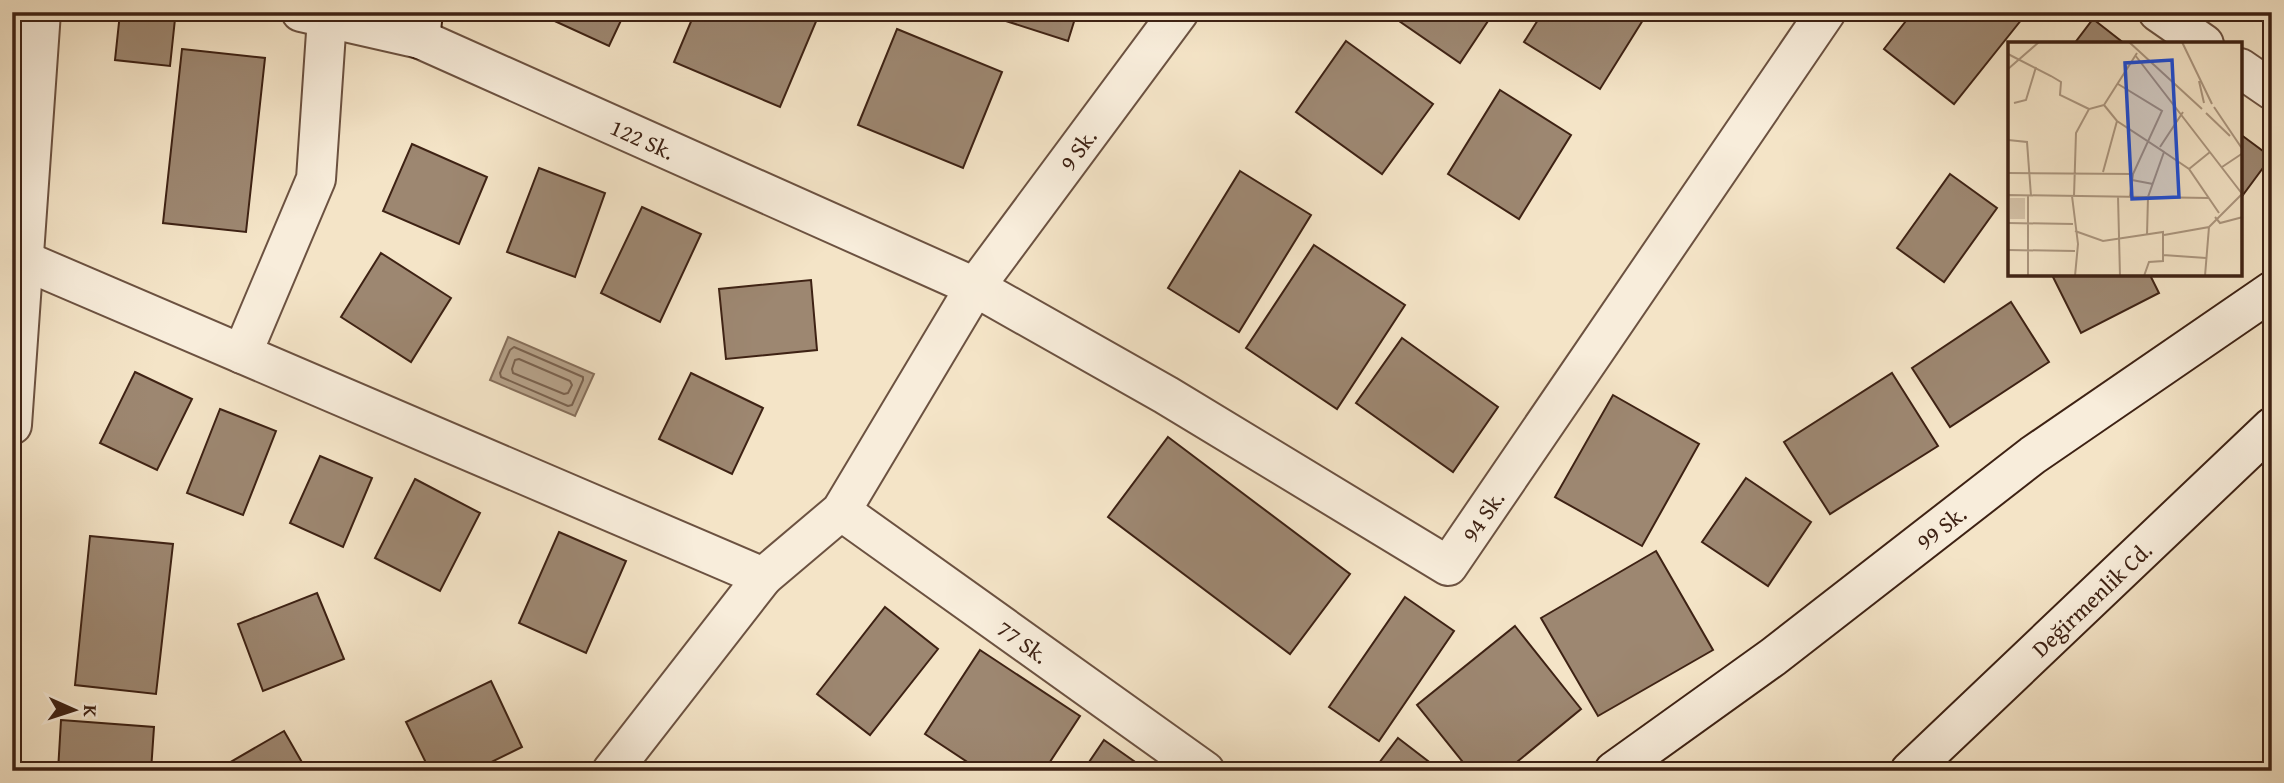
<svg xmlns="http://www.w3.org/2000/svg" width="2284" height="783" viewBox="0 0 2284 783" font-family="'Gentium Book Plus',serif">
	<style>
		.water { fill: #b6a28a; stroke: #866f5b; stroke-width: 2 }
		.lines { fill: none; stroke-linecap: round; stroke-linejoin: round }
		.shore { stroke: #7a624f; stroke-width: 2 }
		.building { fill: #9d8771; stroke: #3e2214; stroke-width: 2 }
		.street-casing { stroke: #6c5241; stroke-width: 42 }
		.secondary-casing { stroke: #3e2214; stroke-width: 42 }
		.street { stroke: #f8eddb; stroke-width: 38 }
		.secondary { stroke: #f8eddb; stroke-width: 38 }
		.labels { text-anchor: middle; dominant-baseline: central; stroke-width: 5; stroke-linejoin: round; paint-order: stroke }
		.street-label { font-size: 23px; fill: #3e2214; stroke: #f8eddb }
		.inset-road { fill: none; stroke: #ab967f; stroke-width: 2 }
		.view { fill: #1d4ed8; fill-opacity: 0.15; stroke: #1d4ed8; stroke-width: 3.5 }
		.inset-edge { fill: none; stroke: #3e2214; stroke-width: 3.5 }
	</style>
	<rect width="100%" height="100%" fill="#f4e4c7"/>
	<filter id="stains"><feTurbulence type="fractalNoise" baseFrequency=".00286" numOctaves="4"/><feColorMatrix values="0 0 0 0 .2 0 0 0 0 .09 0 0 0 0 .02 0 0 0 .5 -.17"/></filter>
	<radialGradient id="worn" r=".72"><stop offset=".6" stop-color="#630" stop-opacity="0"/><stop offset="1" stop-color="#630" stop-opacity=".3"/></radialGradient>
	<polygon class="water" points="508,337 594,374 575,416 490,380"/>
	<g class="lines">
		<g class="shore">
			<polygon points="514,347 583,377 583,380 572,405 568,406 501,377 500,373 510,350"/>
			<polygon points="519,359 570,381 572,385 568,393 564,394 513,373 512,369 515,360"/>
		</g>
	</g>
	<g class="building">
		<polygon points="535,12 625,12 609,46"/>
		<polygon points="695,12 820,12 780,107 674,62"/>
		<polygon points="978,12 1077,12 1068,41"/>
		<polygon points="1386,12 1494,12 1460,63"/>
		<polygon points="1543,12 1648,12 1600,89 1524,42"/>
		<polygon points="1913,12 2013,12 2022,19 1954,104 1884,49"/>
		<polygon points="120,13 175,19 170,66 115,60"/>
		<polygon points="2093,19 2125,44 2074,44"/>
		<polygon points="897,29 1002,72 963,168 858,125"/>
		<polygon points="1346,41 1433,104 1382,174 1296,112"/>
		<polygon points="182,49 265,58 246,232 163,223"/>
		<polygon points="1500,90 1571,135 1519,219 1448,174"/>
		<polygon points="2240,134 2271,157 2240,199"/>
		<polygon points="412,144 487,177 459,244 383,211"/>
		<polygon points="539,168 605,193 575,277 507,252"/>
		<polygon points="1240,171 1311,215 1239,332 1168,288"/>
		<polygon points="1950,174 1997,208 1944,282 1897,248"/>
		<polygon points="642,207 701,234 660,322 601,293"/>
		<polygon points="1314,245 1405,305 1337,409 1246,348"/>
		<polygon points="381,253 451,298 411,362 341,317"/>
		<polygon points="2052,275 2150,275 2159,293 2081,333"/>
		<polygon points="811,280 817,350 726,359 719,289"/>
		<polygon points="2011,302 2049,362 1950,427 1912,368"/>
		<polygon points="1402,338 1498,407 1453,472 1356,403"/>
		<polygon points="135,372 192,399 157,470 100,443"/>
		<polygon points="691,373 763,408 732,474 659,439"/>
		<polygon points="1892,373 1938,446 1830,514 1784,442"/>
		<polygon points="1613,395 1699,444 1642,546 1555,497"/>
		<polygon points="220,409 276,431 243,515 187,493"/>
		<polygon points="1168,437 1350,574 1290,654 1108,517"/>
		<polygon points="320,456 372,478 343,547 290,523"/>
		<polygon points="1746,478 1811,522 1768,586 1702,542"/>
		<polygon points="415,479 480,513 440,591 375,558"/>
		<polygon points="559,532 626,561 586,653 519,623"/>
		<polygon points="90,536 173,544 156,694 75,685"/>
		<polygon points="1656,551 1713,650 1598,716 1541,618"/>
		<polygon points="317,593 344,659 263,691 238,624"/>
		<polygon points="1405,597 1454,631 1379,741 1329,707"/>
		<polygon points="885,607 938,649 870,735 817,694"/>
		<polygon points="1515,626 1581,709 1506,771 1470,771 1417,705"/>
		<polygon points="980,650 1080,716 1044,771 981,771 925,734"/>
		<polygon points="491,681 522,747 473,771 430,771 406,722"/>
		<polygon points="61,720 154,727 151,771 58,771"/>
		<polygon points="284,731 307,771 215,771"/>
		<polygon points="1398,738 1441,771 1373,771"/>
		<polygon points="1104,740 1148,771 1083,771"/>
	</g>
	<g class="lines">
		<defs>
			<g id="street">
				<path id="s1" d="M301,12L420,39L975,287L1166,395L1448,566L1826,12"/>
				<polyline points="2158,12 2204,44"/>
				<polyline points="2240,68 2272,90"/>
				<path id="s2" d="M12,259L23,260L763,577L841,511L975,287L1179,12"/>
				<polyline points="242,354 316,179 327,18"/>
				<polyline points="12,425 41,12"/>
				<path id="s3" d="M841,511L1205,771"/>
				<polyline points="612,771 763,577"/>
			</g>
			<g id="secondary">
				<polyline points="420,39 423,12"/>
				<path id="s4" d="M1614,771L1773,657L2033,455L2272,291"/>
				<path id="s5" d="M1910,771L2272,427"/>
			</g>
		</defs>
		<use href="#street" class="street-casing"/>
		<use href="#secondary" class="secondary-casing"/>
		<use href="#street" class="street"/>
		<use href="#secondary" class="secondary"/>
	</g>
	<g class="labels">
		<g class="street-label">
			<text stroke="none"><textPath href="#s1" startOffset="366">122 Sk.</textPath></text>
			<text stroke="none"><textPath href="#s2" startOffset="1351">9 Sk.</textPath></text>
			<text stroke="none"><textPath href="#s1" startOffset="1340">94 Sk.</textPath></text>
			<text stroke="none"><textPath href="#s4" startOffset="408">99 Sk.</textPath></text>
			<text stroke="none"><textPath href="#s5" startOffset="250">Değirmenlik Cd.</textPath></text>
			<text stroke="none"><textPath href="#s3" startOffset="224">77 Sk.</textPath></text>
		</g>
	</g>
	<g transform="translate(2008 42)">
		<rect width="234" height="234" fill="#f4e4c7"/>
		<path d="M2,156H17V177H2Z" fill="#d5c3a9"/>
		<path class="inset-road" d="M121,0L194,67M174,0L204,62M0,12L43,34L53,40L52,53L81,67M127,13L235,153M0,27L31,0M191,39L196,61M110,42L154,69L125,132L122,154M6,61L18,58L28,25M96,63L109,79L156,110L140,155L139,193M96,63L129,11M206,65L235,108M198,71L222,94M0,98L19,100L23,154M152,105L175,70M156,110L181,127L211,171M214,125L235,111M181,127L202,110M95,130L109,79M0,131L125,132M124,138L145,142M0,153L201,156M20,154V234M64,154L70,202L67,234M66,154L68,91L81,67L96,63M110,154L112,234M207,175L212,181L235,175M0,179V153M0,181L65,182M67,189L95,199L155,190V213M156,193L201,185L234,152M0,208L67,209M155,213L198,216M136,234L141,220L155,219V213M197,234L201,185"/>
		<path class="view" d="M164,18L171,155L124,157L117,21Z"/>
		<rect width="234" height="234" class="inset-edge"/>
	</g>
	<rect width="2284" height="783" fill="none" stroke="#f4e4c7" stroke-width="42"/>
	<rect x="14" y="14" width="2256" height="755" fill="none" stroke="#3e2214" stroke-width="3.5"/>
	<rect x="21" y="21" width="2242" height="741" fill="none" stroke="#3e2214" stroke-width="2"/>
	<g transform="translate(74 710) rotate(93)" stroke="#f8eddb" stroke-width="5" paint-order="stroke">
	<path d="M0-5L12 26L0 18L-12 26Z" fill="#3e2214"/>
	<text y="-10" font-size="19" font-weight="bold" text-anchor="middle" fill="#3e2214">K</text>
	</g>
	<rect width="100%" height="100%" filter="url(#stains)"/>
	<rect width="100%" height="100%" fill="url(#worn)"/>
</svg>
